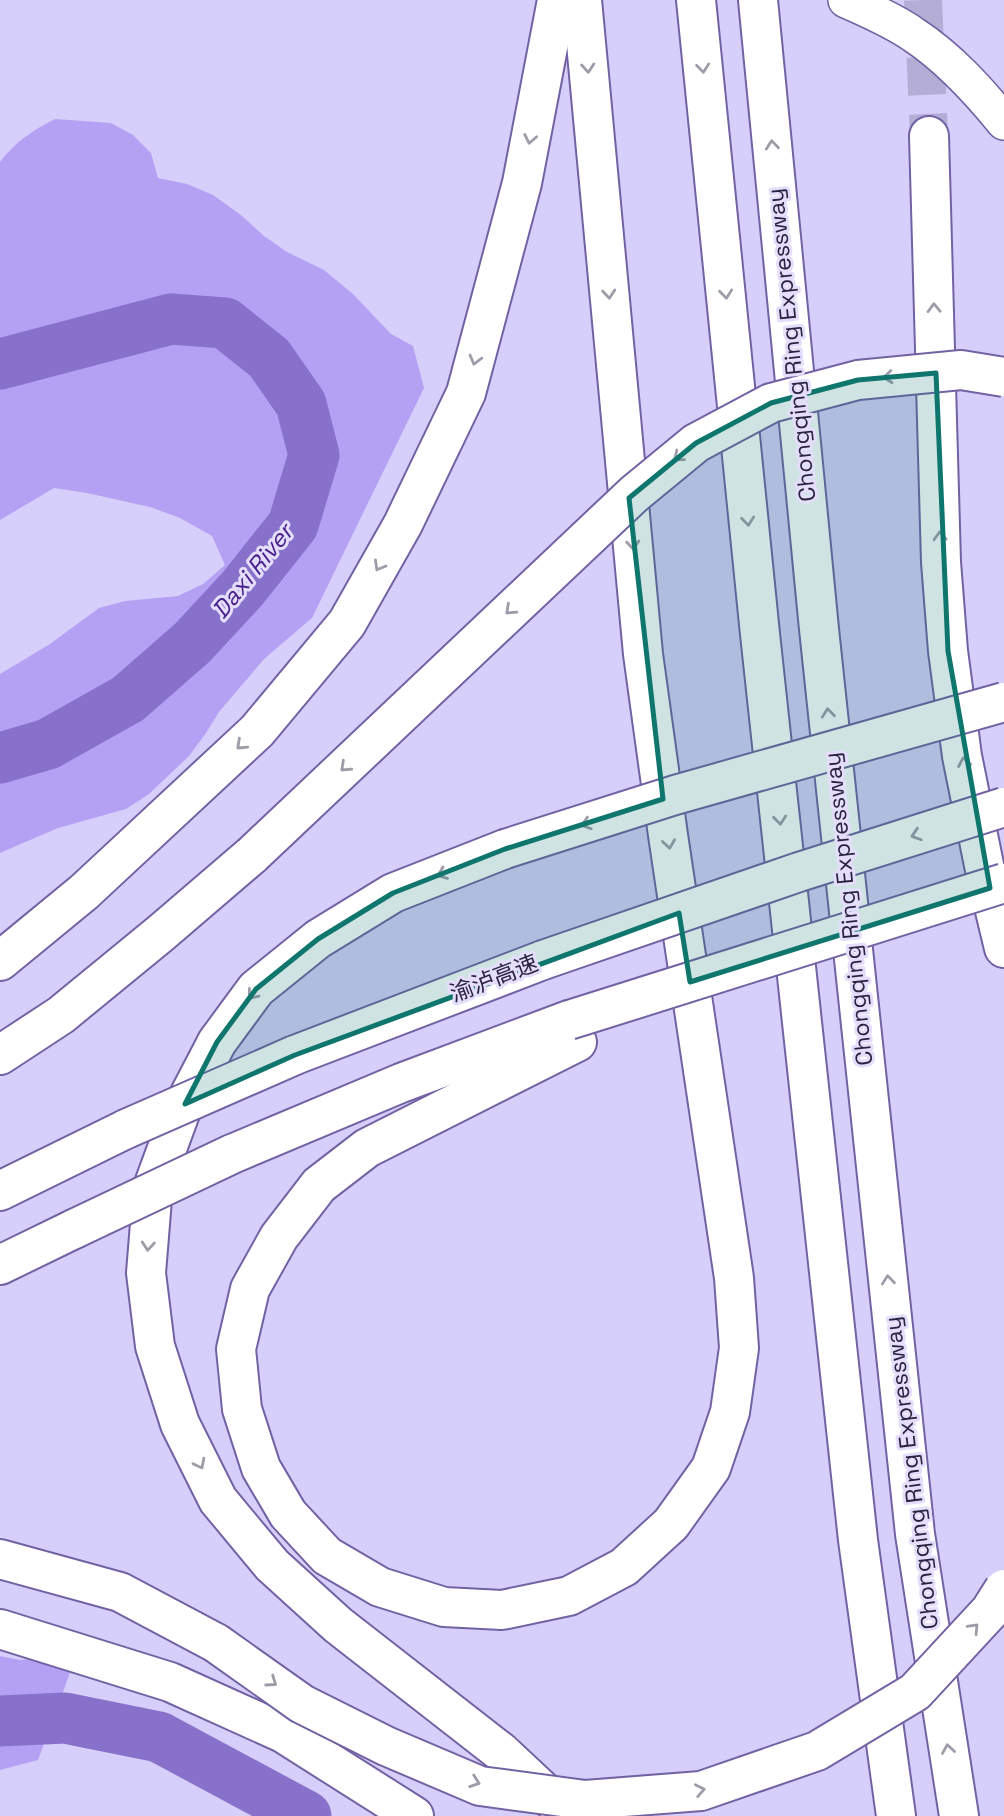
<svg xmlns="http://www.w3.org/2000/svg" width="1004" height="1816" viewBox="0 0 1004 1816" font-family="'Space Grotesk','Noto Sans SC',sans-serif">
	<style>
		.green { fill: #b4a1f4 }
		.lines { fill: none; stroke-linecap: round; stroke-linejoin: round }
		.river { stroke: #8871ca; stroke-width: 51 }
		.motorway-tunnel { stroke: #b4add5; stroke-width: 38; stroke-dasharray: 38 19; stroke-linecap: butt }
		.secondary-casing { stroke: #7262a3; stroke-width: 38 }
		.motorway-casing { stroke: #7262a3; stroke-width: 42 }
		.secondary { stroke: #fff; stroke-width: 35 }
		.motorway { stroke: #fff; stroke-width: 38 }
		.motorway-bridge-casing { stroke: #7262a3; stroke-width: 42; stroke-linecap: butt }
		.motorway-bridge { stroke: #fff; stroke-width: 38 }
		.oneway { stroke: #9f9ca9 }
		.marked { fill: #0f766e; fill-opacity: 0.2; stroke: #0f766e; stroke-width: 5; stroke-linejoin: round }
		.labels { text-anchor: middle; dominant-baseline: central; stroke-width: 6; stroke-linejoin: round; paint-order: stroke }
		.street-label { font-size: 23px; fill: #2a233f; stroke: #e4defc }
		.water-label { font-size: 24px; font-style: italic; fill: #48208a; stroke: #e4defc }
	</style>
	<rect width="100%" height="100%" fill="#d7cffb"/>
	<g class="green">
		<path d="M55,119L111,123L133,135L151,153L158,178L187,184L213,195L241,215L264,236L287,252L324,270L353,294L391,334L413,346L424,388L312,618L264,659L219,712L206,733L189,756L149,794L126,809L58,828L0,853V674L50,644L99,608L125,601L178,596L203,584L225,565L212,536L180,518L150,507L87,493L54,488L0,520V162C15,142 33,130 55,119Z"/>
		<polygon points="0,1656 20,1660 47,1658 75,1659 38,1760 0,1770"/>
	</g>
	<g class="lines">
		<g class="river">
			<polyline points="0,364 171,319 225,323 269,358 301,404 314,455 293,525 243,588 192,643 128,699 48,744 0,758"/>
			<polyline points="0,1721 65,1718 159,1737 306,1816"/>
		</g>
		<polyline class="motorway-tunnel" points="923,0 929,136"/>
		<defs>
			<path id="secondary" d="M846,0C869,10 894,21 914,35C949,58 978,90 1004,122"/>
			<g id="motorway">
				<polyline points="696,0 760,634 858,1540 896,1816"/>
				<polyline points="758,0 819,629 915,1534 959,1816"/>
				<polyline points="929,136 941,562 948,651 962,756 984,865 1004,948"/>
				<polyline points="505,849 393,893 318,939 256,989 217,1042 180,1113 153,1187 146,1273 155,1346 180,1424 218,1500 272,1565 338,1625 501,1752 562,1809"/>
				<polyline points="0,961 84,892 257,731 347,623 403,524 466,393 522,183 557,0"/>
				<polyline points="577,1042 367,1148 319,1185 279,1237 250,1289 236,1349 242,1409 261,1468 288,1514 327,1556 380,1587 444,1607 502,1610 569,1596 624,1567 671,1524 711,1468 730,1412 739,1348 734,1278 668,835 643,654 582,0"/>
				<polyline points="0,1055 61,1015 161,933 252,855"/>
				<polyline points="295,1055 543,960"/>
				<polyline points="232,1154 401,1083 569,1020"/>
				<polyline points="0,1191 126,1129"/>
				<polyline points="0,1265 74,1229"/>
				<polyline points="0,1559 120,1592 216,1643"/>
				<polyline points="0,1629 170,1682 283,1733 414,1816"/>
			</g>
		</defs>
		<use href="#secondary" class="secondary-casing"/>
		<use href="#motorway" class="motorway-casing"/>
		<use href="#secondary" class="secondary"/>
		<use href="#motorway" class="motorway"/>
		<defs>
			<g id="motorway-bridge">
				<polyline points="505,849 675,795 1004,702"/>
				<polyline points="252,855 634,494 696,443 771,403 858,380 961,370 1004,377"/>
				<polyline points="543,960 799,872 1004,807"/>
				<polyline points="569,1020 1004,883"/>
				<polyline points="126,1129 295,1055"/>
				<polyline points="74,1229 232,1154"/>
				<polyline points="216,1643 302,1704 386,1746 480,1786 585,1800 701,1791 817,1751 915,1692 990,1611 1004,1589"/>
			</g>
		</defs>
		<use href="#motorway-bridge" class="motorway-bridge-casing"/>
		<use href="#motorway-bridge" class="motorway-bridge"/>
	</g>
	<defs><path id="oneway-chevron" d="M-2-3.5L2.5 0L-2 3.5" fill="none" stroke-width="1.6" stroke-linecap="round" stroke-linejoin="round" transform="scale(1.75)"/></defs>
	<g class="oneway">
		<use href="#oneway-chevron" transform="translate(588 68) rotate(85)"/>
		<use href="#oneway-chevron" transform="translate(703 68) rotate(84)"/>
		<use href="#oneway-chevron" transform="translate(530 139) rotate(101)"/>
		<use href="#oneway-chevron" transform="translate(772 145) rotate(-96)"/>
		<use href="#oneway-chevron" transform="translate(609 294) rotate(85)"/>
		<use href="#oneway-chevron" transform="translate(726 294) rotate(84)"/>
		<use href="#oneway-chevron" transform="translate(934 308) rotate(-92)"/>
		<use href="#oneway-chevron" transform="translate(475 360) rotate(105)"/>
		<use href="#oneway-chevron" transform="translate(888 377) rotate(175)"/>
		<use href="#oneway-chevron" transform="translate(678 457) rotate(141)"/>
		<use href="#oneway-chevron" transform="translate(748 521) rotate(84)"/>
		<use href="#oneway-chevron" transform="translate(940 536) rotate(-92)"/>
		<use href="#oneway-chevron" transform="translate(633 545) rotate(85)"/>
		<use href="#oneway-chevron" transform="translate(379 566) rotate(120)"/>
		<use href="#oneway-chevron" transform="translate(510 610) rotate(137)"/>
		<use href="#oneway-chevron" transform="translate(828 713) rotate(-96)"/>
		<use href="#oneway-chevron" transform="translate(241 745) rotate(137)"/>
		<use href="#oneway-chevron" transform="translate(964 762) rotate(-100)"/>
		<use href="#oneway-chevron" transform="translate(345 767) rotate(137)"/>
		<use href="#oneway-chevron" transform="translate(780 820) rotate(84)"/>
		<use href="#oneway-chevron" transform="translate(586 824) rotate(162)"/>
		<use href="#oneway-chevron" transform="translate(916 835) rotate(162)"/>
		<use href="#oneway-chevron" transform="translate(669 844) rotate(82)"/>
		<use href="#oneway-chevron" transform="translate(442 874) rotate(159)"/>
		<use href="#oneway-chevron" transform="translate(252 995) rotate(129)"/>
		<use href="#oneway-chevron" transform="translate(148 1246) rotate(95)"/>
		<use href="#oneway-chevron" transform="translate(888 1280) rotate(-96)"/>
		<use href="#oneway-chevron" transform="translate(200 1464) rotate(63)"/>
		<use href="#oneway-chevron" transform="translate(974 1628) rotate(-47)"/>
		<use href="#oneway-chevron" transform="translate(272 1682) rotate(35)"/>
		<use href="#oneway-chevron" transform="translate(948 1749) rotate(-99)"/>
		<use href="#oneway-chevron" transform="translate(475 1782) rotate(19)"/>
		<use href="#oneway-chevron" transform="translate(700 1790) rotate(-11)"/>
	</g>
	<path class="marked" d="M936,373L948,651L990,888L690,982L679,913L295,1055L185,1104L217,1042L256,989L318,939L393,893L505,849L663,799L629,498L696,443L771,403L858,380Z"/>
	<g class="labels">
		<g class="street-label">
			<text transform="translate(791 345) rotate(-96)">Chongqing Ring Expressway</text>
			<text transform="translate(848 909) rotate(-96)">Chongqing Ring Expressway</text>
			<text transform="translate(494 978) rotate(-21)">渝泸高速</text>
			<text transform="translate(911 1473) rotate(-97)">Chongqing Ring Expressway</text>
		</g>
		<g class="water-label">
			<text transform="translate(252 571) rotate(-51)">Daxi River</text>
		</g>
	</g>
</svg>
